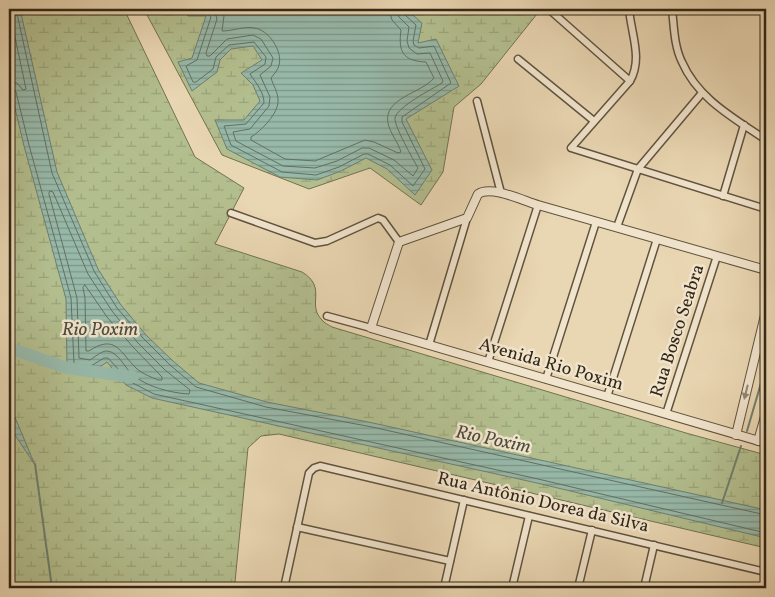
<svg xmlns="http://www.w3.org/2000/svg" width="775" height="597" viewBox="0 0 775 597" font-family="Vollkorn,serif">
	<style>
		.wetland { fill: url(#wetland-marsh); stroke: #727252 }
		.water { fill: url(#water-rules); stroke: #6f7f6f }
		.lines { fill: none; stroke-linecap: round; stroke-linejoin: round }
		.shore { stroke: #647060; stroke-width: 1 }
		.stream { stroke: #6f7f6f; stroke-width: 2 }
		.river { stroke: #97b9aa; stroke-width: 12 }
		.minor-casing { stroke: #60533e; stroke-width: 9 }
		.tertiary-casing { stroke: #60533e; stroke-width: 10 }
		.minor { stroke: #f1e4cd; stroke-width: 6 }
		.tertiary { stroke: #f1e4cd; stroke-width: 8 }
		.oneway { fill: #928672 }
		.labels { text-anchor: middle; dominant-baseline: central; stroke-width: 5; stroke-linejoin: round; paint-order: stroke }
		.street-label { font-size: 18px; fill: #322717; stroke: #f1e4cd }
		.water-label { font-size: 19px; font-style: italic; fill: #4b4c3c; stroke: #f1e4cd }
	</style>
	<defs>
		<pattern id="wetland-marsh" width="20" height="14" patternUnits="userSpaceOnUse" patternTransform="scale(1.25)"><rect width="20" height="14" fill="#b3be8e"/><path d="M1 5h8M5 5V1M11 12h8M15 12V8" fill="none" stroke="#9aa37a"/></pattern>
		<pattern id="water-rules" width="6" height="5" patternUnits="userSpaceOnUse" patternTransform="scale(1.25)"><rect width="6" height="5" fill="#97b9aa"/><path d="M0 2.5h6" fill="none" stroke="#7c9689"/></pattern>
	</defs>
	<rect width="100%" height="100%" fill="#e9d6b2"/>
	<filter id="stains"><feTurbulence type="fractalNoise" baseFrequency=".004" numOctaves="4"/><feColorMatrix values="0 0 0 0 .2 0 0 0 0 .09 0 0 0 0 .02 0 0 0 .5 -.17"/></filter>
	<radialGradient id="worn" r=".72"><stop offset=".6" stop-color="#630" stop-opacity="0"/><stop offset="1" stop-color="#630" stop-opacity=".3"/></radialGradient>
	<g class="wetland">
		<path d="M9,9H124L195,157L244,188L215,244L302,272C328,288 306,304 322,320C324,323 329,325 332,327L686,433L766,455V548L279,434L261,436L248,448L235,582L236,588H9Z"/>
		<polygon points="146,9 541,9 481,84 454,107 443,172 421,205 370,168 309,189 222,155 146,13"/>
	</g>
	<g class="water">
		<polygon points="9,9 20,9 57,172 98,269 121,305 146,335 173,361 199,383 267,402 373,423 766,510 766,538 537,483 152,398 126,385 107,362 93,372 67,368 66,299 24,146 9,83"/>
		<polygon points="181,9 406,9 422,23 418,43 436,39 459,86 406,119 432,170 415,195 387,169 366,158 341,171 317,180 280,177 227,149 215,120 244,120 260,101 253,85 241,73 262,60 253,46 231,49 220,60 217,72 192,91 178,62 192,58 206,16 188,16"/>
		<polygon points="9,403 35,465 9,426"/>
	</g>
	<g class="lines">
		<g class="shore">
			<polyline points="16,9 52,173 94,271 117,308 143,338 170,365 196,387 266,407 372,427 766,515"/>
			<path d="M188,9L191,11H206L211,17L197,60L186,66L193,82H196L213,69L216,57L229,45L254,42L266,57L265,64L250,74C256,83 264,92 264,103L246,124L224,126L231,145L282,172L316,175L339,167L364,154H368L390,165L413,186L425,169L402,122V117L451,83L434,46L419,48L414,45L413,41L416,25L404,14L403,9"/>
			<path d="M214,9L217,19L206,53L207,56H210L227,39L253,35L261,39L273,58L271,66L260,75L270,97L269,106L250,129L233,132L236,141L283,166L315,168L337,161L362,148H369L394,160L413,176L418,168C413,159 394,126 395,118C397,107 432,89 442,83L443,81L430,53L417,54L409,48L407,41L409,27L399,17L396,9"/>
			<path d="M223,9L224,16L222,31C233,31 244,26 254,28C268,29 283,51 279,65C278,70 274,74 271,78C273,85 278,92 278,100C279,113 261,131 251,137V140L285,159L315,161L365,140L374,142L398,153L401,152C398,142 390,133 388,123C383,98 422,93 434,78L426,62C403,61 398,52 401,30L392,20L389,9"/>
			<polyline points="9,81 17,83 23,90 26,89 9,9"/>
			<polyline points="9,88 13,88 16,92 29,145 71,298 74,364 91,366 104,358 108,358 129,381 154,394 538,479 766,533"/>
			<path d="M50,191L53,192L88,274L112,311L138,343L165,370L190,390L189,394C171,393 147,387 133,375C125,369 119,352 107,351C101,351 95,357 90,360L79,358L77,298L49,194Z"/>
			<path d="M85,285L107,317L133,347L162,377V380H158C151,377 143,374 137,369C120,353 116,333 89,351H86L85,298L83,288Z"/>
		</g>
		<g class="stream">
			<polyline points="747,431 766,366"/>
			<polyline points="35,464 52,588"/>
			<polyline points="722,503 741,446"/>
		</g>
		<polyline class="river" points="9,348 67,368 133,377"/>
		<defs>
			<g id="minor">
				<path d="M629,9C631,33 643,59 630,81L571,148L766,209"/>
				<path d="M672,9C674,26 674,46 682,62C698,99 734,118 766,140"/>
				<polyline points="552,12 630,81"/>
				<polyline points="518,59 594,121"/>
				<polyline points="477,101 501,193"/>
				<polyline points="723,196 744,125"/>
				<polyline points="231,213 315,243 327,241 378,218 383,220 399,242"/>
				<polyline points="617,227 638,169 702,93"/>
				<polyline points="327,316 371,328"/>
				<polyline points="429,345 467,218"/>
				<polyline points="488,362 538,205"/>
				<polyline points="546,379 596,222"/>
				<polyline points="607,397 657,239"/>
				<polyline points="666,414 717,256"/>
				<polyline points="297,527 450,561"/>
				<polyline points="284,588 309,473 314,468 320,466 766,572"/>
				<polyline points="444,588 464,500"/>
				<polyline points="512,588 529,516"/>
				<polyline points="578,588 592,530"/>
				<polyline points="644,588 654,545"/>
			</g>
			<g id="tertiary">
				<path d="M766,270L538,205C524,201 491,185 478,194L467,218L399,242L371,328L766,443"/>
				<polyline points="736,435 766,311"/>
				<polyline points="758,441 766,413"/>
			</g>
		</defs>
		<use href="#minor" class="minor-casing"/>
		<use href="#tertiary" class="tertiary-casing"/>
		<use href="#minor" class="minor"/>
		<use href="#tertiary" class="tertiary"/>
	</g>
	<defs><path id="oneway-solid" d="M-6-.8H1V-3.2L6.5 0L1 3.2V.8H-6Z" transform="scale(1.25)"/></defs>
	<use class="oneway" href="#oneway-solid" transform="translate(746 392) rotate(104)"/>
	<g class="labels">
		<g class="street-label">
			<text transform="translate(678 331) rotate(-72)">Rua Bosco Seabra</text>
			<text transform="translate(551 365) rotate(16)">Avenida Rio Poxim</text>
			<text transform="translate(543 503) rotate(13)">Rua Antônio Dorea da Silva</text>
		</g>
		<g class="water-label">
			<text x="100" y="330">Rio Poxim</text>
			<text transform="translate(493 440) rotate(12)">Rio Poxim</text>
		</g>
	</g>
	<rect width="775" height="597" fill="none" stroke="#e9d6b2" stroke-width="30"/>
	<rect x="10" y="10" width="755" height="577" fill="none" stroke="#322717" stroke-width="2.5"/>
	<rect x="15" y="15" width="745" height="567" fill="none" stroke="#322717"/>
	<rect width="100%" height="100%" filter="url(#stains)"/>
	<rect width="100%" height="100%" fill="url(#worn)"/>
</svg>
